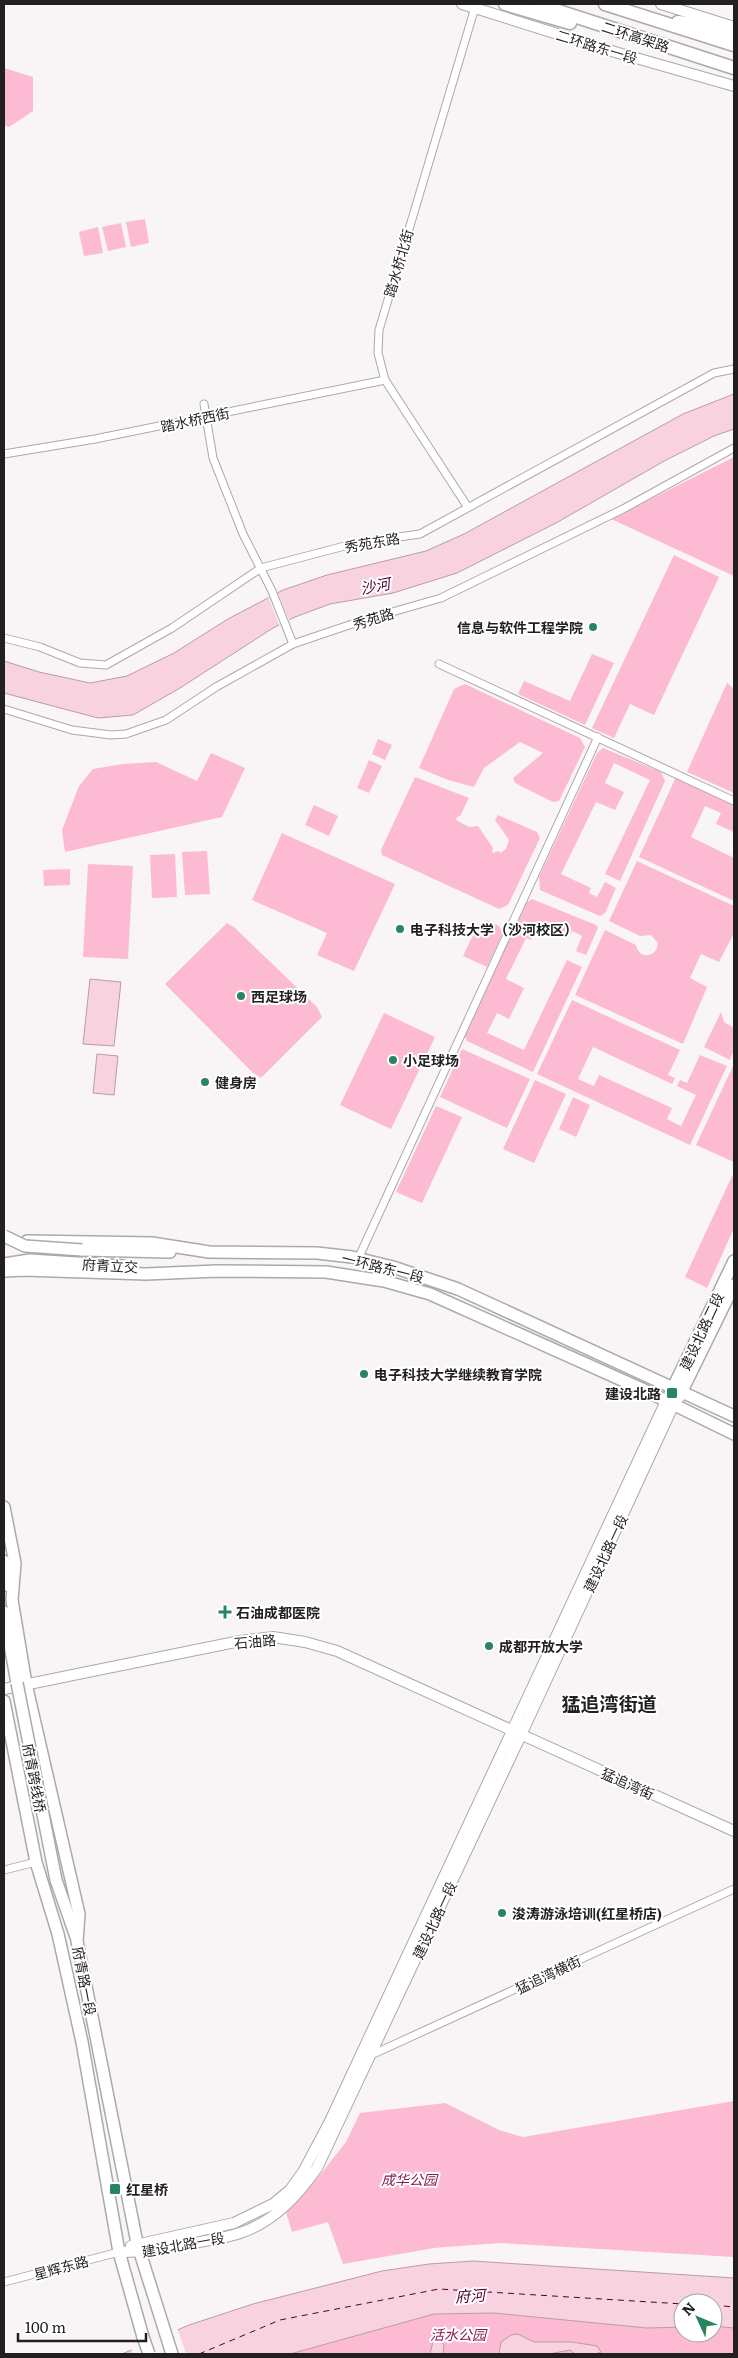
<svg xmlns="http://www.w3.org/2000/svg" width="738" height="2358" viewBox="0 0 738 2358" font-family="Literata,'Noto Sans SC',serif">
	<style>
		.green { fill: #fcbbd3 }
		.water { fill: #f9d2e0; stroke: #b89ca6 }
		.pier { fill: #f9f4f6 }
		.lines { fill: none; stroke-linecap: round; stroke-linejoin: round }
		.ferry { stroke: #51002d; stroke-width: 1; stroke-dasharray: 6 5; stroke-linecap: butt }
		.street-casing { stroke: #ada8aa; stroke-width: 9 }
		.secondary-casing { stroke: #ada8aa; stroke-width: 12 }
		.primary-casing { stroke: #ada8aa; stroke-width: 14 }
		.highway-casing { stroke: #ada8aa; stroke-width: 15 }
		.street { stroke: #fff; stroke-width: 7 }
		.secondary { stroke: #fff; stroke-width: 10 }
		.primary { stroke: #fff; stroke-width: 11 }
		.highway { stroke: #fff; stroke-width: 12 }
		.primary-bridge-casing { stroke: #ada8aa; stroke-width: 14; stroke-linecap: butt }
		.primary-bridge { stroke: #fff; stroke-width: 11 }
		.poi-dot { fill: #28865e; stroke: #fff; stroke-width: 2 }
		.labels { text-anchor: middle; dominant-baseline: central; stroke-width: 4; stroke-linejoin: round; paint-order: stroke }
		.street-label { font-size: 14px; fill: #211f20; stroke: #fff }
		.poi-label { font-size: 14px; font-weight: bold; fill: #211f20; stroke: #fff; text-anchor: start }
		.park-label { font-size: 14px; font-style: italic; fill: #871d53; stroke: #fff }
		.water-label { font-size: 15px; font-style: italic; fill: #51002d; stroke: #fff }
		.district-label { font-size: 19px; font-weight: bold; fill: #211f20; stroke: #fff }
	</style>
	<rect width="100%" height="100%" fill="#f9f4f6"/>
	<g class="green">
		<polygon points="4,68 33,77 33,111 9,127 4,125"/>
		<polygon points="145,219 149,243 131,247 126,222"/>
		<polygon points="121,223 126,247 108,251 102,227"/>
		<polygon points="98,227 103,253 84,256 79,232"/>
		<polygon points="734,457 734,576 611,519"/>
		<polygon points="674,555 719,577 654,715 630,704 614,738 592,728"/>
		<polygon points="592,654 614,663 585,725 518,694 524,681 570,701"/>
		<polygon points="727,683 734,689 734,793 687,772"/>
		<polygon points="465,684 580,738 585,747 559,801 553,802 515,783 513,778 543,753 520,742 484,768 474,787 448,780 419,768 454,689"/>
		<polygon points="378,739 392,745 385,760 372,754"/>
		<polygon points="603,748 661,772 665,781 620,881 605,874 650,780 614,763 605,783 624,792 615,810 596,802 561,874 591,888 589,893 597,897 605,882 616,888 605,913 600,916 540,890 539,877 597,753"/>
		<polygon points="211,753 245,768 222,817 65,852 62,830 79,786 93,769 123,764 156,762 197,781"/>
		<polygon points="369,760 382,766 369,793 357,788"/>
		<polygon points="415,777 469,798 460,816 457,817 456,820 469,827 478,826 493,848 492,853 499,851 500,853 506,849 509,840 495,820 498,815 537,832 540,838 508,905 499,909 382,855 381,850"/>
		<polygon points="676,777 734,804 734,832 716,824 721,813 705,806 691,837 734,858 734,901 639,857"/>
		<polygon points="314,805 338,816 329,836 305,825"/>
		<polygon points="282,833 395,884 354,971 317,955 327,933 252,900"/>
		<polygon points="207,851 210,894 185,895 182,852"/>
		<polygon points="175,854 177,897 152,898 150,855"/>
		<path d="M637,861L734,906V933L719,962L701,954L690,978L707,987L683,1044L575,995L605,930L636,945C639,960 657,958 658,943L651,935L640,936L609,921Z"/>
		<polygon points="88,864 133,866 128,959 83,957"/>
		<polygon points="70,869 70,885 44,886 43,870"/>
		<polygon points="532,899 596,925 598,928 586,955 576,951 582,936 572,931 570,935 540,921 531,940 526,938 506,979 524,988 509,1019 497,1013 487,1033 524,1050 567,960 582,967 533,1072 467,1041 464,1034 526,903"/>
		<polygon points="487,920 499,926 503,933 487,967 463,956 478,925"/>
		<polygon points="227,923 235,928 317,1007 322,1017 261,1078 252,1072 165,984"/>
		<polygon points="572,1000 680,1050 668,1075 675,1078 672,1084 593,1047 578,1079 594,1086 599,1075 672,1108 667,1119 681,1126 696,1095 677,1086 680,1080 687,1083 700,1055 727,1066 690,1145 537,1074"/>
		<polygon points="721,1012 724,1022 734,1028 734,1050 730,1060 704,1047"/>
		<polygon points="384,1013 435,1037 391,1129 340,1105"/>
		<polygon points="462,1049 530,1079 507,1128 440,1097"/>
		<polygon points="734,1064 734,1162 696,1145"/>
		<polygon points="535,1080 566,1094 534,1163 503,1149"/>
		<polygon points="573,1097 590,1105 576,1137 559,1129"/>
		<polygon points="436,1106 462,1117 422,1203 396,1192"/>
		<polygon points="732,1176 734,1177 734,1228 707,1288 685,1277"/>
		<polygon points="734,2101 734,2257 500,2243 434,2248 343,2264 328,2222 292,2232 286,2212 320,2175 346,2142 360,2113 445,2103 499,2130 523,2137"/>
		<polygon points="494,2313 647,2328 683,2327 683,2333 713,2333 713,2326 734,2328 734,2354 290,2354 434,2314"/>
	</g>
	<g class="water">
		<polygon points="734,394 734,429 714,436 666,460 556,523 457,573 393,593 330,604 295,617 273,628 180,688 133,715 98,718 4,693 4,661 39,672 90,683 127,676 174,653 228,619 283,590 327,575 426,551 464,534 683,414"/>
		<polygon points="90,979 121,982 114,1046 83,1044"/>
		<polygon points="97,1054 118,1056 114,1095 93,1093"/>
		<polygon points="473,2261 734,2278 734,2328 713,2326 713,2303 683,2303 683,2327 647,2328 494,2313 434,2314 290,2354 122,2354 189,2325 253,2304 382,2271 429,2264"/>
		<polygon points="518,2334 534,2342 572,2342 597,2346 601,2352 596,2354 575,2354 570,2350 549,2354 499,2354 501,2342 511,2335"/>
		<polygon points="434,2337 439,2339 444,2345 443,2354 430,2354"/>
	</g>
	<g class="pier">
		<polygon points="277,591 290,622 280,627 268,596"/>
		<polygon points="177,2328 186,2354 133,2354 131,2348"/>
	</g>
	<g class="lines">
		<g class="ferry">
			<polyline points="713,2305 734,2307"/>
			<polyline points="199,2354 280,2320 439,2289 683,2304"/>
		</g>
		<defs>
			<g id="street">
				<polyline points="204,404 213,458 243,534 272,591 293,644"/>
				<polyline points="4,454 95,439 385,380"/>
				<polyline points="467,506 385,380 378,353 379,330 476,4"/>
				<polyline points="4,638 40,647 80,663 106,665 172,628 261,568 356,543 420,534 714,373 734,369"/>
				<polyline points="439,664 734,801"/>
				<polyline points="4,709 72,730 111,735 126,734 166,720 216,687 293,644 361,621 441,598 623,509 734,448"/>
				<polyline points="358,1259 598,737"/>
				<polyline points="4,1870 36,1862"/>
				<polyline points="369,2056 734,1889"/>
				<polyline points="4,2282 119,2252"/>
			</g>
			<g id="secondary">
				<polyline points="462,4 615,52 734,86"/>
				<polyline points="661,4 734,27"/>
				<polyline points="4,1689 240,1641 273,1637 305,1642 337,1651 734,1831"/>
				<polyline points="131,2246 234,2223 273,2204 290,2190 303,2172 330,2121 666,1401"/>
				<path d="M119,2252C145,2252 169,2248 195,2243C209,2240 226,2238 240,2233C274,2222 297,2196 317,2168L521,1735L674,1404"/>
			</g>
			<g id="primary">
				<polyline points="27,1241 152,1243 209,1252 317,1253 352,1257 393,1267 458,1289 734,1416"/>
				<polyline points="82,1250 170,1252"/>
				<polyline points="4,1264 30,1260 123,1266"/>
				<polyline points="4,1271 24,1270 146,1274 217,1271 326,1272 384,1281 430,1294 642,1389 734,1434"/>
				<polyline points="670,1394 734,1261"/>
				<polyline points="679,1397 734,1285"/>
				<polyline points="4,1507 15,1563 12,1600 26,1684 79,1914 77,1941 137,2243 172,2354"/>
				<polyline points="4,1561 9,1586"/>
				<polyline points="4,1612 17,1683"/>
				<polyline points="4,1701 36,1862 58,1934 82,2042 119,2252 143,2337"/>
				<polyline points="56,1880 76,1937"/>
			</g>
			<g id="highway">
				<polyline points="505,4 570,23"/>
				<polyline points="537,4 734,68"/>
				<polyline points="605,4 734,45"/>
				<polyline points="678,22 704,25 734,34"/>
			</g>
		</defs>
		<use href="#street" class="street-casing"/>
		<use href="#secondary" class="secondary-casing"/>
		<use href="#primary" class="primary-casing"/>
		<use href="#highway" class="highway-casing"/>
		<use href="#street" class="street"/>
		<use href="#secondary" class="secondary"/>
		<use href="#primary" class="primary"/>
		<use href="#highway" class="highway"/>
		<defs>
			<g id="primary-bridge">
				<polyline points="4,1236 25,1246 82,1250"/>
				<polyline points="17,1683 56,1880"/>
				<polyline points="143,2337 149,2354"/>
			</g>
		</defs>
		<use href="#primary-bridge" class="primary-bridge-casing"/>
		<use href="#primary-bridge" class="primary-bridge"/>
	</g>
	<g class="poi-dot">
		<circle cx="593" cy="627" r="5"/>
		<circle cx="400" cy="929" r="5"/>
		<circle cx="241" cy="996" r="5"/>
		<circle cx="393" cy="1060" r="5"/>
		<circle cx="205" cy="1082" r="5"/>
		<circle cx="364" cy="1374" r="5"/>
		<rect x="666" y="1387" width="12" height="12" rx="2.5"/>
		<path d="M222.5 1604.5h5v5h5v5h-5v5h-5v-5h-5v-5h5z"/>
		<circle cx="489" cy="1646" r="5"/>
		<circle cx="502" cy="1913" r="5"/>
		<rect x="109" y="2183" width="12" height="12" rx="2.5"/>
	</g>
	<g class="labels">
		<g class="street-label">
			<text transform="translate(636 36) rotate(18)">二环高架路</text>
			<text transform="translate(597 46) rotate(17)">二环路东一段</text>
			<text transform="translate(398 263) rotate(-74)">踏水桥北街</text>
			<text transform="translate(195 419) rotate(-12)">踏水桥西街</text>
			<text transform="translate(372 542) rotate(-10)">秀苑东路</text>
			<text transform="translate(373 618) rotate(-17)">秀苑路</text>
			<text transform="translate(110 1265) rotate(3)">府青立交</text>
			<text transform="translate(383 1267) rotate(14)">一环路东一段</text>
			<text transform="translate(701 1331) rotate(-65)">建设北路二段</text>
			<text transform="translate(605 1553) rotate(-65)">建设北路一段</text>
			<text transform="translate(255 1641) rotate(-5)">石油路</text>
			<text transform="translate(35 1778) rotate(79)">府青跨线桥</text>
			<text transform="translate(628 1783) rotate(24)">猛追湾街</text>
			<text transform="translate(434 1920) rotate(-65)">建设北路一段</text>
			<text transform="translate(548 1974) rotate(-25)">猛追湾横街</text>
			<text transform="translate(85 1981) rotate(79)">府青路一段</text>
			<text transform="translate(183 2244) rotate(-10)">建设北路一段</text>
			<text transform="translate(61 2267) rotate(-15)">星辉东路</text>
		</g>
		<g class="poi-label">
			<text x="583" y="627" text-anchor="end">信息与软件工程学院</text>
			<text x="410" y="929">电子科技大学（沙河校区）</text>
			<text x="251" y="996">西足球场</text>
			<text x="403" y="1060">小足球场</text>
			<text x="215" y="1082">健身房</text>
			<text x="374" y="1374">电子科技大学继续教育学院</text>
			<text x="661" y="1393" text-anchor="end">建设北路</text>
			<text x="236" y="1612">石油成都医院</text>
			<text x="499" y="1646">成都开放大学</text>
			<text x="512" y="1913">浚涛游泳培训(红星桥店)</text>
			<text x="126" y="2189">红星桥</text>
		</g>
		<g class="park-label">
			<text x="409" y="2179">成华公园</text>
			<text x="458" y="2334">活水公园</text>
		</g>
		<g class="water-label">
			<text transform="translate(375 585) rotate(-11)">沙河</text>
			<text transform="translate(470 2295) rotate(-4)">府河</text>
		</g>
		<g class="district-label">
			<text x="609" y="1703">猛追湾街道</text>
		</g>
	</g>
	<rect width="738" height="2358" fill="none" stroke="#211f20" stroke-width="10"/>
	<g transform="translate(698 2318) rotate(314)"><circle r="24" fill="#ffffff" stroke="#a6a5a6"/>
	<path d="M0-4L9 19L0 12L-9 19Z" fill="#28865e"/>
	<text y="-8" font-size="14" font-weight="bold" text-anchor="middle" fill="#211f20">N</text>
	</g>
	<path d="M18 2333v8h128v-8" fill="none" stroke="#211f20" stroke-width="2.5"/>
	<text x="25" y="2333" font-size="15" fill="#211f20" stroke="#ffffff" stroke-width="4" paint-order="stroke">100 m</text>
</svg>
